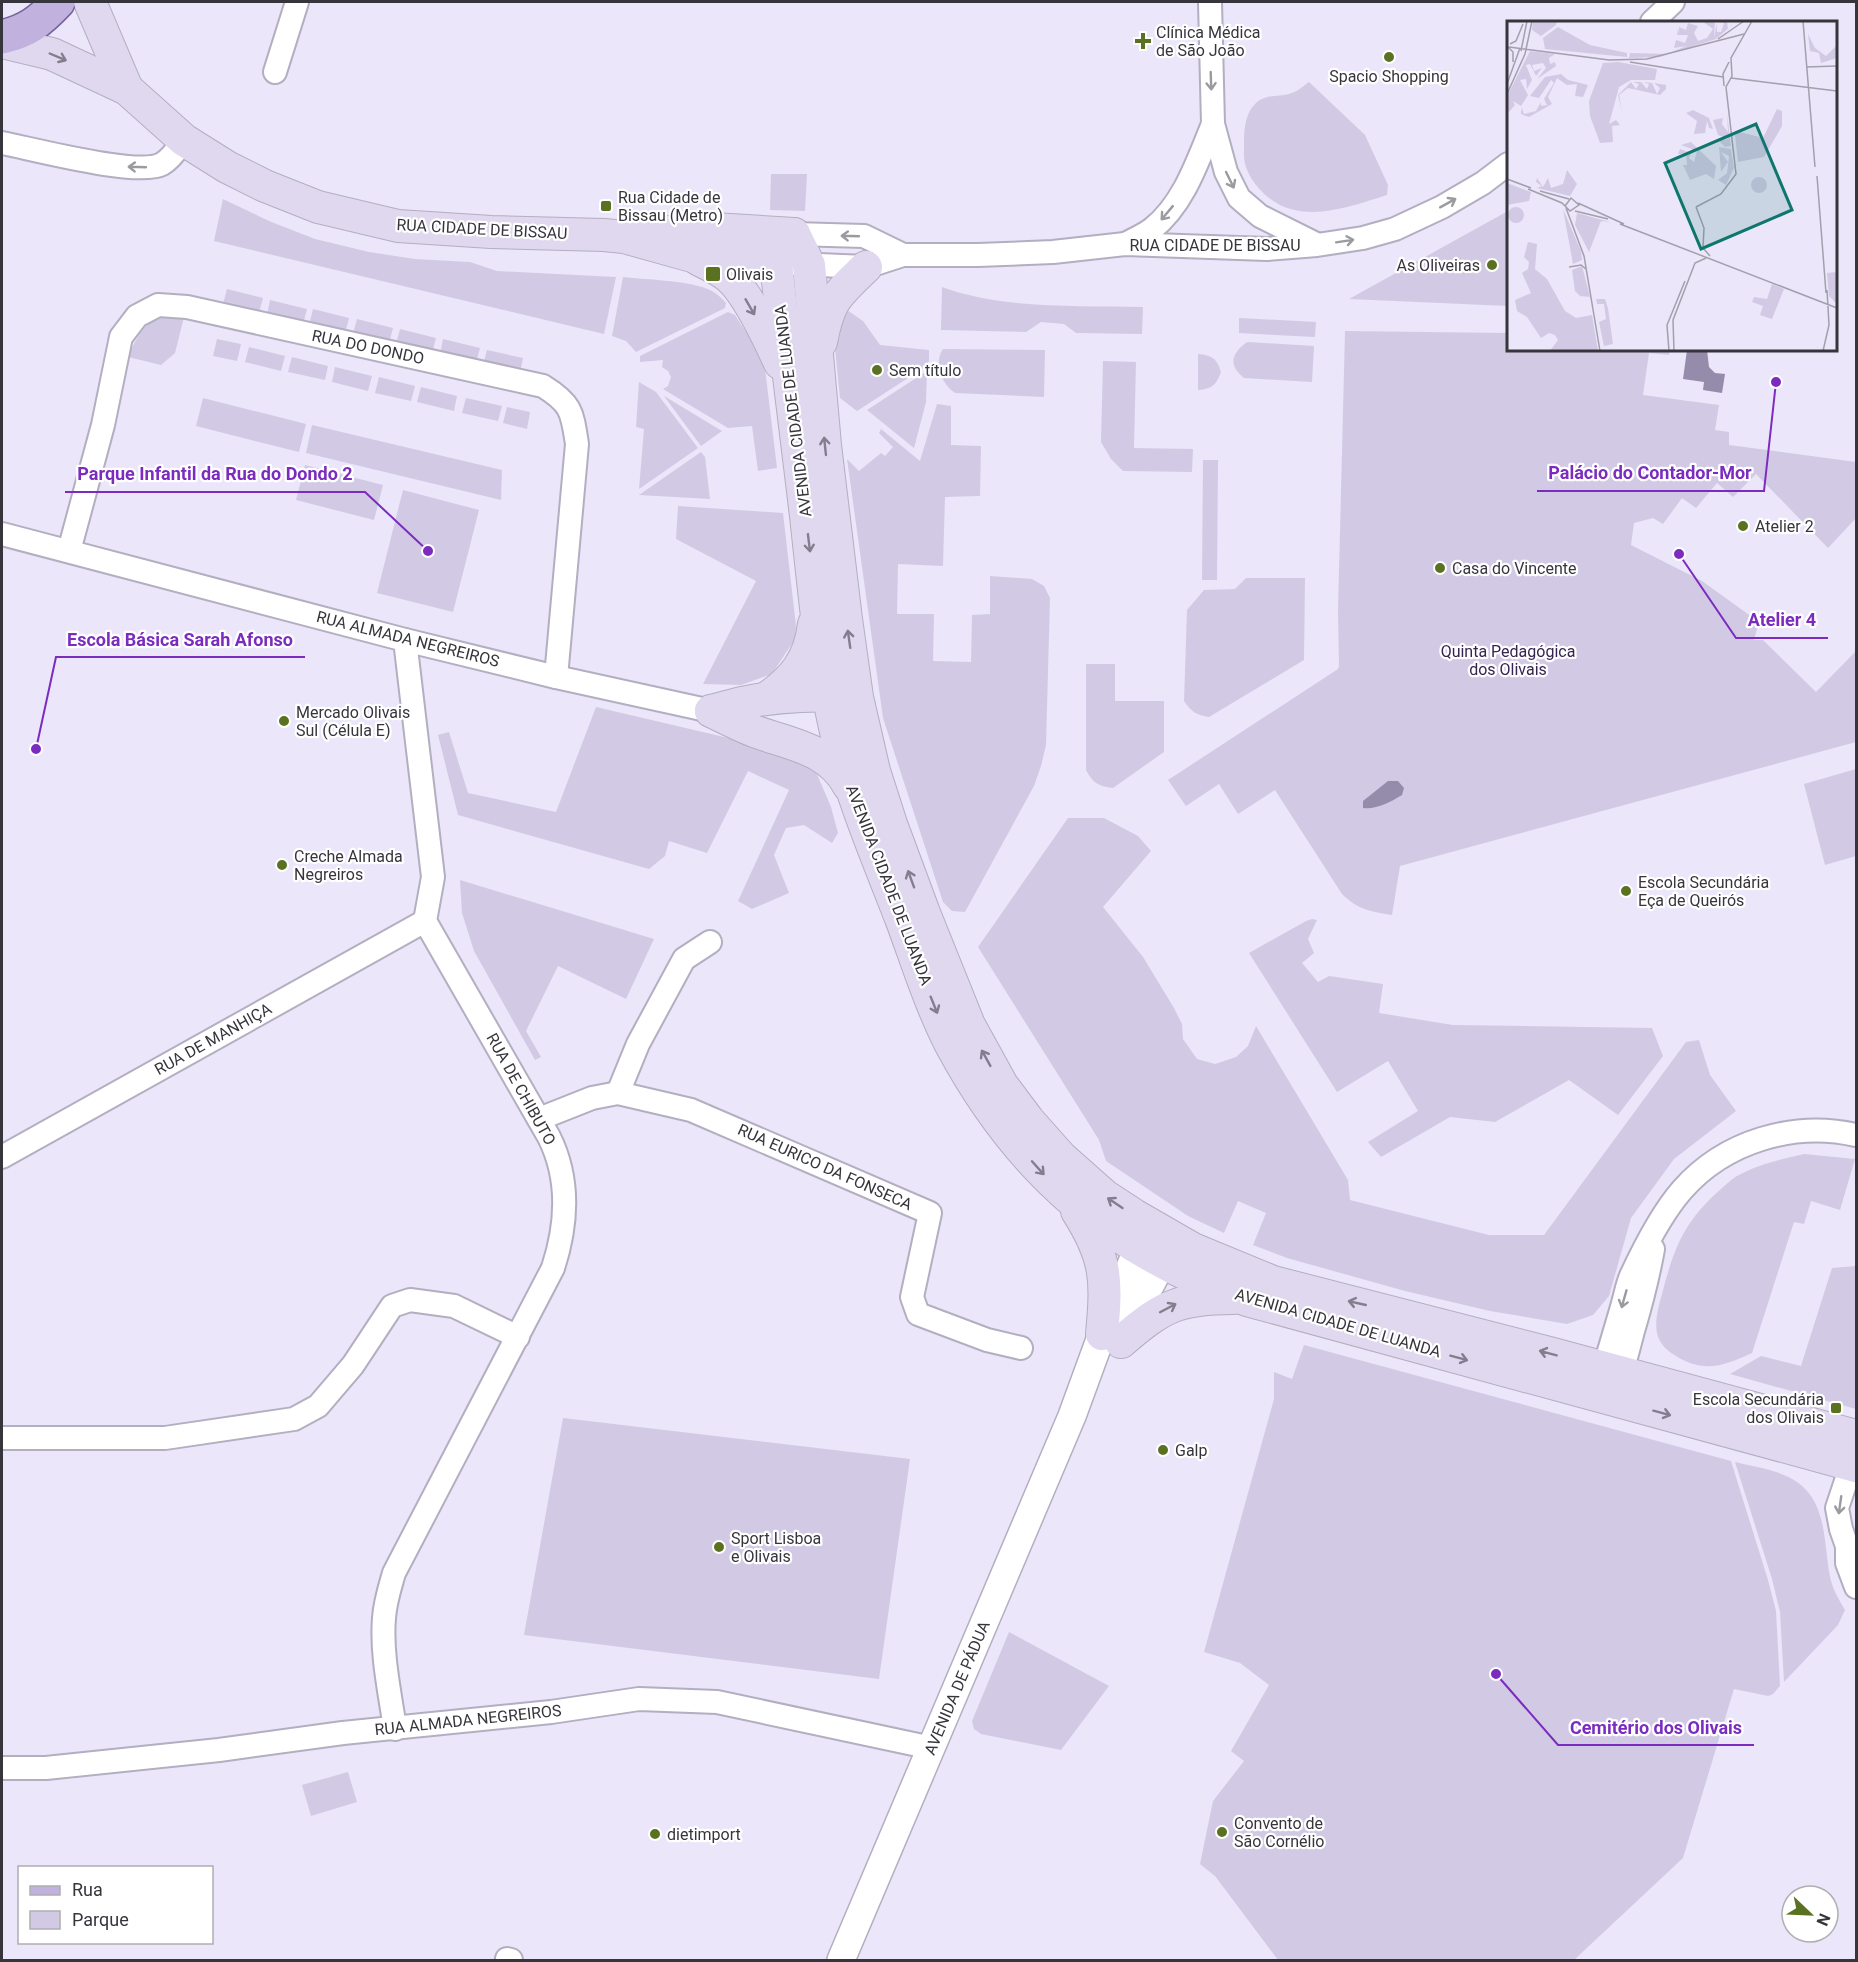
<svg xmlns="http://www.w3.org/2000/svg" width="1858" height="1962" viewBox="0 0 1858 1962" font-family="Roboto,sans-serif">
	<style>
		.green { fill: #d2cae5 }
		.water { fill: #958bab }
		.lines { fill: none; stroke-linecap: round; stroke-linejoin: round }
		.minor-casing { stroke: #b3aec0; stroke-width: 26 }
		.tertiary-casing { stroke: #b3aec0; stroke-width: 30 }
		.secondary-casing { stroke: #b3aec0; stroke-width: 34 }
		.primary-casing { stroke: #766498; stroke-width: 36 }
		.minor { stroke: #fff; stroke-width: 22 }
		.tertiary { stroke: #fff; stroke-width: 27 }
		.secondary { stroke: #e0d8ef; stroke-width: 32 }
		.primary { stroke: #c1b1df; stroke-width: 33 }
		.oneway { stroke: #837e8d }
		.oneway2 { stroke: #9b9a9e }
		.poi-dot { fill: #5a7122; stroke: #fff; stroke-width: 2 }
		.labels { text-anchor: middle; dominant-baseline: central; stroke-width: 4.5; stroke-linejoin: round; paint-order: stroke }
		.poi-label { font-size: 16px; fill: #37353c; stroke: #fff; text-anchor: start }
		.street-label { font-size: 16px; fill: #37353c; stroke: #fff }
		.park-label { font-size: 16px; fill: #352451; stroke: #fff }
		.inset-road { fill: none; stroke: #a39fad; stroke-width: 1.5 }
		.view { fill: #0f766e; fill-opacity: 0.15; stroke: #0f766e; stroke-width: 3 }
		.inset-edge { fill: none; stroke: #37353c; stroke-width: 3 }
		.leader { fill: none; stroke: #7b2cbf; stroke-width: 2 }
		.callout-dot { fill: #7b2cbf; stroke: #fff; stroke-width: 2 }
		.callout-label { font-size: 18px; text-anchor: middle; font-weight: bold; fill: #7b2cbf; stroke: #fff; stroke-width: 4.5; stroke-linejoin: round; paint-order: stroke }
	</style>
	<rect width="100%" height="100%" fill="#ebe6f9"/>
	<g class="green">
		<path d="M1309,82L1365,135L1388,185L1387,195C1343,209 1291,229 1256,185C1249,176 1243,164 1244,152C1244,136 1243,116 1255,104C1264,94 1278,97 1289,94C1297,92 1302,87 1309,82Z"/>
		<polygon points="771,174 807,174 805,211 770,210"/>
		<polygon points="223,199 269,221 315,239 369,252 415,259 470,262 497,271 616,277 604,334 214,241"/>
		<polygon points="1508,211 1508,306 1349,299"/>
		<path d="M623,277C647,280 691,280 712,291C717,294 722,298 726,303L725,308L636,352L626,341L612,336Z"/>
		<path d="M942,287C1006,310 1076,305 1143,307L1142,334L1076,333L1064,324L1041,322L1026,332L941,330Z"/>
		<polygon points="227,289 263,298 259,313 223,304"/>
		<polygon points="270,300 307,309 303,324 267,315"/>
		<polygon points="844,308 863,321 880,345 929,350 929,361 925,367 857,411 840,398 834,338"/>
		<polygon points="313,309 349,318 345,333 309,325"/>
		<polygon points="728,312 735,315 764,360 777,468 758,471 752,426 728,428 663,389 668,386 671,377 668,371 662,367 663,360 640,362 640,356"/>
		<path d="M185,313L175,353L161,365L128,357C135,340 146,319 165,314C171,313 179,313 185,313Z"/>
		<polygon points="1239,318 1316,322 1315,337 1239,333"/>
		<polygon points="357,319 393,328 389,343 353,334"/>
		<polygon points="400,329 436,338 432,353 396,344"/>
		<path d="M1345,331L1508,333V350H1670L1669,355L1649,353L1643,395L1719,405L1715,430L1729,432V445L1856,462V459V518L1828,548L1756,474L1733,497L1717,483L1696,508L1682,498L1663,524L1653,518L1634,523L1631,545L1702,581L1759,622L1754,640H1763L1816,692L1856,651V742L1400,866L1392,915C1371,912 1357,909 1342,894L1275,790L1238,814L1219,784L1186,806L1168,780L1338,669L1339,666L1338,611Z"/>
		<polygon points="217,339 241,344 237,361 213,356"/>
		<polygon points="443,339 480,348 476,363 440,355"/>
		<path d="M1247,342L1314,346L1312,382L1244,378C1228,365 1231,354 1247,342Z"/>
		<polygon points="249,347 285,356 281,371 245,362"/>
		<path d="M943,349L1045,350L1044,397L955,393C942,385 933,363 943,349Z"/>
		<polygon points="487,350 523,358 520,373 483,365"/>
		<path d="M1198,354C1212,355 1217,359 1221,372C1216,385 1212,389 1198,390Z"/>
		<polygon points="292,357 328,366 325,380 288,372"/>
		<polygon points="1103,361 1136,362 1134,448 1193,449 1192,472 1123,471 1111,459 1101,442"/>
		<polygon points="335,367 372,376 368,391 332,382"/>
		<polygon points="927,371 926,402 914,448 867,410"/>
		<polygon points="379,377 415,386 411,401 375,393"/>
		<polygon points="639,382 656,392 698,448 639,489 644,429 636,427"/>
		<polygon points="421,387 457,396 454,411 417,402"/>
		<polygon points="664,396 722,431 701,446"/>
		<polygon points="203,398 306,424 299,452 196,426"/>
		<polygon points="466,398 502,406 498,421 462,413"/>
		<polygon points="937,404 951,406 951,445 981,446 980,496 945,497 943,566 898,564 897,614 934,614 933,661 971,662 972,615 990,614 990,576 1032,579 1044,586 1050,598 1046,745 1041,766 1034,786 965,912 952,911 943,902 883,718 847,459 859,471 881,453 885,456 893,447 879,433 881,429 920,461"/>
		<polygon points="507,407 530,412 527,429 503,423"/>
		<polygon points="312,425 502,470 501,500 306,453"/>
		<polygon points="701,452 705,457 710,499 639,495"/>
		<polygon points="1203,460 1218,460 1217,580 1202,580"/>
		<polygon points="305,465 383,485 374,520 296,500"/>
		<polygon points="403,490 479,510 453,612 377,593"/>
		<polygon points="678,506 783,513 796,626 795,639 772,674 741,685 703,684 756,581 676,539"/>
		<path d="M1246,578H1305L1304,660L1209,717C1197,715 1191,712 1184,701L1187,610L1204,590L1235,589Z"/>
		<path d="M1086,664H1115V701H1164V752L1113,788C1098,786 1093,783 1086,770Z"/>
		<polygon points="596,707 754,744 814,767 831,807 838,833 832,843 804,825 786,828 774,855 789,893 752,909 738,901 789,790 748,771 707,853 669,841 665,856 649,869 458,815 438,735 449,732 468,793 556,812"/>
		<polygon points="1856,769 1856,856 1825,865 1804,784"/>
		<polygon points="1068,818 1104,818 1138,836 1151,851 1103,907 1143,957 1174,1008 1182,1024 1183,1039 1197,1059 1215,1064 1236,1057 1248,1046 1256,1026 1348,1180 1350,1200 1489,1235 1544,1235 1686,1042 1699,1040 1710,1075 1736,1111 1674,1159 1631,1218 1609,1296 1593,1315 1567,1324 1490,1311 1405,1291 1287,1258 1253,1245 1266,1213 1238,1201 1224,1233 1188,1216 1106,1161 1099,1140 978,947"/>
		<polygon points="460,880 654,939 626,999 558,966 526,1031 541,1057 535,1060 474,951 462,913"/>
		<polygon points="1312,919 1317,920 1308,939 1314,953 1302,963 1318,982 1329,976 1383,984 1379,1013 1453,1025 1652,1028 1663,1056 1618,1115 1569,1080 1495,1122 1450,1117 1381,1157 1368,1142 1418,1111 1388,1061 1337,1092 1249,953 1306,921"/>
		<path d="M1804,1154L1855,1159L1840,1210L1811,1201L1804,1224L1794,1222L1752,1353C1725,1365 1707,1373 1679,1358C1671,1353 1663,1348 1659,1339C1653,1326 1658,1308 1662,1294C1674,1248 1684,1221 1721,1189C1726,1185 1732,1178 1739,1175C1759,1164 1782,1159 1804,1154Z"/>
		<polygon points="1856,1266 1856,1409 1730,1374 1761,1356 1801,1366 1832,1268"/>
		<polygon points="1304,1345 1731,1461 1768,1580 1776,1611 1780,1686 1773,1694 1768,1696 1734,1689 1683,1858 1574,1960 1278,1960 1215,1876 1200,1864 1213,1801 1244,1761 1231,1751 1269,1685 1240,1663 1204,1652 1274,1399 1274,1372 1292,1379"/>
		<polygon points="563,1418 910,1459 879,1679 524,1635"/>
		<path d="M1735,1462C1755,1467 1780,1470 1797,1482C1829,1504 1823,1548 1831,1581C1834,1592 1840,1601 1845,1610L1838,1625L1784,1682L1780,1612L1772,1579Z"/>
		<polygon points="1009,1632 1109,1686 1061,1750 981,1734 974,1729 972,1721"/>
		<polygon points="348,1772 357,1802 311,1816 302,1785"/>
	</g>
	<g class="water">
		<polygon points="1687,350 1707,350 1709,367 1715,373 1725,374 1722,393 1703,390 1704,382 1683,379"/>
		<path d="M1388,781H1398L1404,788L1402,795C1391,802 1375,810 1363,808V801Z"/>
	</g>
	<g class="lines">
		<defs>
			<g id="minor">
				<polyline points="1210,2 1213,124 1226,172 1239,198 1260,216 1316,244"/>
				<polyline points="1652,22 1673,2"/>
				<polyline points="275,72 297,2"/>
				<path d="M2,143C33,149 138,177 162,164C171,159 178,148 184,140"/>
				<polyline points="794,234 864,236 903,255"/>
				<path d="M1127,243C1135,239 1144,235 1152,229C1184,204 1198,160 1213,124"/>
				<polyline points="795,264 866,267 903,255 978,255 1053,252 1125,244 1267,249 1317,245 1363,238 1395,229 1442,207 1483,183 1508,164"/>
				<polyline points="2,534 405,640 556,677 711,711"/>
				<path d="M69,551L103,425L121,337L137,316L158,305L187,307L543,386C572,404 572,412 577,444L556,677"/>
				<polyline points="618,1093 638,1044 684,959 710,942"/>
				<polyline points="539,1119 592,1098 618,1093 691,1110 930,1213 912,1297 918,1314 987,1340 1021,1348"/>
				<polyline points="2,1157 425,921"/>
				<path d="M1605,1383L1604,1368C1610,1348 1616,1327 1622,1307C1625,1297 1627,1285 1631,1276C1644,1248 1662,1213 1682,1190C1725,1141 1794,1121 1856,1135"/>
				<path d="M1614,1384C1625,1368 1628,1349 1633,1331C1641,1304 1648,1277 1653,1249"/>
				<polyline points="2,1438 165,1438 294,1419 318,1406 353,1365 392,1306 410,1300 454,1306 518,1337"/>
				<polyline points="1856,1462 1847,1478 1837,1508 1841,1529 1847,1546 1847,1563 1856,1587"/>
				<path d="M395,1729C390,1693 381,1654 384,1618C385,1602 390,1587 394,1573L553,1268C567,1225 570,1179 549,1137L425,921L433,877L405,640"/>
				<polyline points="2,1768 46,1768 219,1750 343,1733 551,1712 639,1699 717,1702 932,1748"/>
				<polyline points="507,1959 511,1960"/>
			</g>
			<g id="tertiary">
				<polyline points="1122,1339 1162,1263 1164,1241"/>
				<polyline points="841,1960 1072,1416 1102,1334 1133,1260 1139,1249 1156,1239"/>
			</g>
			<g id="secondary">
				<polyline points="90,2 127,89"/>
				<polyline points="2,42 52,54 127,89 184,140 227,167 265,186 318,207 398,226 491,232 604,235 624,237 692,256 776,263"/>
				<path d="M794,234L776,263C785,348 796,432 806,516C814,588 820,661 836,732C851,797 878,859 902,921C917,962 931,1006 951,1045C1020,1174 1110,1249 1247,1300L1856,1466"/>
				<polyline points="794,234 809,265 825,445 846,619 857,697 874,771 891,824 924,913 969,1025 1002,1085 1029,1121 1061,1157 1105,1196 1134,1215 1193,1249 1273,1282 1553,1354 1856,1436"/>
				<polyline points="637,236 697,228 794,234"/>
				<path d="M698,259C709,265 721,270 730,278C749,295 769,339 780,363"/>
				<path d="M821,342C829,300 836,296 866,267"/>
				<path d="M765,699C794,680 810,659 814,624"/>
				<path d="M711,711C725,718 739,725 754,731C791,745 829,748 849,786"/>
				<path d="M711,711C724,708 738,703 752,701C782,696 820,694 850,697"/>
				<path d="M1077,1211C1107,1258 1107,1280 1102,1334"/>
				<path d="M1121,1342C1162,1307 1177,1298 1233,1298"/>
			</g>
			<path id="primary" d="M2,37C28,31 40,21 58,2"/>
		</defs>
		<use href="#minor" class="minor-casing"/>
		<use href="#tertiary" class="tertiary-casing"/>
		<use href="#secondary" class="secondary-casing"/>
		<use href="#primary" class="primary-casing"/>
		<use href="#minor" class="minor"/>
		<use href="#tertiary" class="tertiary"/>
		<use href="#secondary" class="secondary"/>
		<use href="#primary" class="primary"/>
	</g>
	<defs><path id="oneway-shaft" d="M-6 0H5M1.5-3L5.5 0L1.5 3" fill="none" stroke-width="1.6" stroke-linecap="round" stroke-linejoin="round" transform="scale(1.5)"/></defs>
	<g class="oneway">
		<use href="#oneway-shaft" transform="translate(58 57) rotate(23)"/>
		<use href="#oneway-shaft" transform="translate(750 307) rotate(60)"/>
		<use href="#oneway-shaft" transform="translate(825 446) rotate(-96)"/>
		<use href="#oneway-shaft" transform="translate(809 543) rotate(83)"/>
		<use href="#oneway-shaft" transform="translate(849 639) rotate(-98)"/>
		<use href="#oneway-shaft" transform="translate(911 879) rotate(-110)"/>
		<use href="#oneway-shaft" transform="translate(934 1005) rotate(68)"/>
		<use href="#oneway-shaft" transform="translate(986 1058) rotate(-119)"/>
		<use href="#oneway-shaft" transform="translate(1038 1168) rotate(48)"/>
		<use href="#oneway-shaft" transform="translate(1115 1203) rotate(-146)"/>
		<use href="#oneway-shaft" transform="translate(1357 1303) rotate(-167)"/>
		<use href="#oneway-shaft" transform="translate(1168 1308) rotate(-28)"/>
		<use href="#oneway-shaft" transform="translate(1548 1353) rotate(-165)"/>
		<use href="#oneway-shaft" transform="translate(1459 1358) rotate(15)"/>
		<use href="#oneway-shaft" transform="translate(1662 1413) rotate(15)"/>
	</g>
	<g class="oneway2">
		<use href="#oneway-shaft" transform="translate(1211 81) rotate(88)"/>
		<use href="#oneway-shaft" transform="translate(137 167) rotate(-178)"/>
		<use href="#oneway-shaft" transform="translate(1230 180) rotate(64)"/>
		<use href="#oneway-shaft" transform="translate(1448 203) rotate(-29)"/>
		<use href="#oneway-shaft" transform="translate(1167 213) rotate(130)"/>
		<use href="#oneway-shaft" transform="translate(850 236) rotate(-178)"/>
		<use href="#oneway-shaft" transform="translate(1345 241) rotate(-9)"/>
		<use href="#oneway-shaft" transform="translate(1624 1299) rotate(106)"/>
		<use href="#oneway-shaft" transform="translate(1840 1505) rotate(98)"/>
	</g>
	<g class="poi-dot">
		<path d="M1140 32h6v6h6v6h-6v6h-6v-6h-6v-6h6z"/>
		<circle cx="1389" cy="57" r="6"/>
		<rect x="600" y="200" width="12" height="12" rx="3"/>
		<circle cx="1492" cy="265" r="6"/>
		<rect x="705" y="266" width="16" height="16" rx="3"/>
		<circle cx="877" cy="370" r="6"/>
		<circle cx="1743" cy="526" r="6"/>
		<circle cx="1440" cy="568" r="6"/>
		<circle cx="284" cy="721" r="6"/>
		<circle cx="282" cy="865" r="6"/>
		<circle cx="1626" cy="891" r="6"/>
		<rect x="1830" y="1402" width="12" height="12" rx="3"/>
		<circle cx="1163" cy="1450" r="6"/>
		<circle cx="719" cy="1547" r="6"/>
		<circle cx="1222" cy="1832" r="6"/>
		<circle cx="655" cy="1834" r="6"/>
	</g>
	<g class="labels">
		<g class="poi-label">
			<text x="1156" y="32">Clínica Médica<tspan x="1156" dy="18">de São João</tspan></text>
			<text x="1389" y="76" text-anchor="middle">Spacio Shopping</text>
			<text x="618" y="197">Rua Cidade de<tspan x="618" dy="18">Bissau (Metro)</tspan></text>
			<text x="1480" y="265" text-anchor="end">As Oliveiras</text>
			<text x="726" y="274">Olivais</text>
			<text x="889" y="370">Sem título</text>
			<text x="1755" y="526">Atelier 2</text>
			<text x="1452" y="568">Casa do Vincente</text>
			<text x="296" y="712">Mercado Olivais<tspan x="296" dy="18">Sul (Célula E)</tspan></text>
			<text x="294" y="856">Creche Almada<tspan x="294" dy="18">Negreiros</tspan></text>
			<text x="1638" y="882">Escola Secundária<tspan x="1638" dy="18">Eça de Queirós</tspan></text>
			<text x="1824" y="1399" text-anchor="end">Escola Secundária<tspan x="1824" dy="18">dos Olivais</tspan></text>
			<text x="1175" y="1450">Galp</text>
			<text x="731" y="1538">Sport Lisboa<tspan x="731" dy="18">e Olivais</tspan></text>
			<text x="1234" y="1823">Convento de<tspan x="1234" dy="18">São Cornélio</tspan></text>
			<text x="667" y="1834">dietimport</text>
		</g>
		<g class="street-label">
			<text transform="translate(482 229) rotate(3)">RUA CIDADE DE BISSAU</text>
			<text x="1215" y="245">RUA CIDADE DE BISSAU</text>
			<text transform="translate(368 347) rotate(12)">RUA DO DONDO</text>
			<text transform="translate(793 411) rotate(-97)">AVENIDA CIDADE DE LUANDA</text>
			<text transform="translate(408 639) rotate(14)">RUA ALMADA NEGREIROS</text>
			<text transform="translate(889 885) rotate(69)">AVENIDA CIDADE DE LUANDA</text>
			<text transform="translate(213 1039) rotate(-29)">RUA DE MANHIÇA</text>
			<text transform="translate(521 1089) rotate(61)">RUA DE CHIBUTO</text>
			<text transform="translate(825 1167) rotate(24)">RUA EURICO DA FONSECA</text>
			<text transform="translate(1338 1323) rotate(16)">AVENIDA CIDADE DE LUANDA</text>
			<text transform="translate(957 1688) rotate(-67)">AVENIDA DE PÁDUA</text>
			<text transform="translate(468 1720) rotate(-6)">RUA ALMADA NEGREIROS</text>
		</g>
		<g class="park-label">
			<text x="1508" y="651">Quinta Pedagógica<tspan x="1508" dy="18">dos Olivais</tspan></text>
		</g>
	</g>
	<g transform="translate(1507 21)">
		<rect width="330" height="330" fill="#ebe6f9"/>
		<path d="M26,0H50L49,4L34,15L25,9ZM195,0H208L207,17L210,2V11H214L217,2L212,1L220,0L221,8L226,2L224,5L209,18L153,36L122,37L123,32L161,33L179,25L167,27L169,19L178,22L181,14H170L171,7L172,13V6L179,9L181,2L191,5L187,12L191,20L200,17L206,8ZM51,6L83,24L120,32V36L38,28L36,17ZM301,13L308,27L319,35L330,24V37L314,42L312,32L303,30ZM23,30L48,33L42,37L43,43L48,41L49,45L30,58L39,47L36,42L25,44L27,50L35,47L29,55L23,43L19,44L25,59L20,68L19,58L13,59L21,74L14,85L6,80L8,84L0,93V75ZM111,41L150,48L148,59H124L112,66L102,103L109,99L113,104L105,105L106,121L93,122L83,95L82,80L96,42ZM54,53L61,59L81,64L76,76L68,75L70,63L60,64L50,57L41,76L45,83L22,96L14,93V91L15,87L17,93L29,90L34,81V85L40,84L37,78L47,62L44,59L32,77L23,75L38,56ZM124,61L129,68L132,63L126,61H134L140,68L142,63L136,61L145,62L150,73L153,67L147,62L159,64V68L153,74L121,67L112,74L115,91L111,74ZM270,88L275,90V105L257,136L231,141L228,114L233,111L256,117ZM186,89L202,97L206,108L202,107L200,100L198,112L187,113L190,100L179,92ZM220,93L224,125L218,126L211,119L222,118L211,114L206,99L216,97L215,103L221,111ZM184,121L209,145L207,158L199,153L183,159L176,144H180L179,133H171L173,128L184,132L182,137L187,141L190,130L174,124ZM212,126L224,128L227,147L219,164L211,159L220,152L222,135L214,131L221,141L214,151ZM60,149L70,163L63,175L30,167L35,165L29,161L30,157L36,166L41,157L44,167L56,163ZM244 164a8 8 0 1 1 16 0a8 8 0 1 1-16 0ZM0,162L24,171L22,180L0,184ZM1 194a8 8 0 1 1 16 0a8 8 0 1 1-16 0ZM56,188L74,230L75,239L66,243ZM70,192L103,201L94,200L82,231L68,204ZM21,221L30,223L28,248L40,258L58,290L69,297L85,294L91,330H43L51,319L48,314L42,312L34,317L20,296L10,290L8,279L24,272L15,252L21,248L22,241L17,236ZM75,245L83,276L73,275L68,270L65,249ZM330,251V283L322,275L320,252ZM265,263L277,268L265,298L253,294L256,285L245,281L247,276L260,278ZM89,278H98L101,287L106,323L97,325L98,330L92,301L99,298L97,283H90Z" fill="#d2cae5"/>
		<path class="inset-road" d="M296,0L308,146M211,18L237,0M3,23L9,20L16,3M0,25L6,31V41M2,26L102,39L140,38L237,13M14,30L20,0M123,41L216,56M299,46L330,45M224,57L330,70M0,63L13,27M217,65L216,53L222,41M0,73L18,33L25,0M310,155L319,272M0,158L24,167M21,168L55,182L63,190L72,184L64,177L58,185M33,170L62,178M71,182L117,203M189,186L214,173L229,153L219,66L225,55L224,37L245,0M189,186L197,207L196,227L203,235M59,187L77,235L93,330M68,190L101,198M113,203L330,287M62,246L74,244L79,248M162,330L160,304L178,260M167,330L166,299L188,242L199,237M316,330L322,304L320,269"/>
		<path class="view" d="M249,103L285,189L194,228L158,142Z"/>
		<rect width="330" height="330" class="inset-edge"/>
	</g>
	<path class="leader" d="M1776 382L1764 491H1537M428 551L365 492H65M1679 554L1736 638H1828M36 749L56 657H305M1496 1674L1558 1745H1754"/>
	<g class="callout-dot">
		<circle cx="1776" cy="382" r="6"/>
		<circle cx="428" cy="551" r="6"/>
		<circle cx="1679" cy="554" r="6"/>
		<circle cx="36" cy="749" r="6"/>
		<circle cx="1496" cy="1674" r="6"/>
	</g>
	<g class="callout-label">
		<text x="1650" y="479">Palácio do Contador-Mor</text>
		<text x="215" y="480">Parque Infantil da Rua do Dondo 2</text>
		<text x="1782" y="626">Atelier 4</text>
		<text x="180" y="646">Escola Básica Sarah Afonso</text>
		<text x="1656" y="1734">Cemitério dos Olivais</text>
	</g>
	<rect width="1858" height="1962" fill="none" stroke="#37353c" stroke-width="6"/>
	<rect x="18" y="1866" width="195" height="78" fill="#ffffff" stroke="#afaeb1" stroke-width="1.5"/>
	<rect x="30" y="1886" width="30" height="9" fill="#c1b1df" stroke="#afaeb1" stroke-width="1.5"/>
	<text x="72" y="1896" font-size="18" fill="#37353c">Rua</text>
	<rect x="30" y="1911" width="30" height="18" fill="#d2cae5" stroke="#afaeb1" stroke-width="1.5"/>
	<text x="72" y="1926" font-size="18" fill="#37353c">Parque</text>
	<g transform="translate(1810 1914) rotate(113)"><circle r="28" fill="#ffffff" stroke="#afaeb1" stroke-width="1.5"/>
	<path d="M0-4.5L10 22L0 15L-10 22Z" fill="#5a7122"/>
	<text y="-9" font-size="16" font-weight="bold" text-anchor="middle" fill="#37353c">N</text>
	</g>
</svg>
